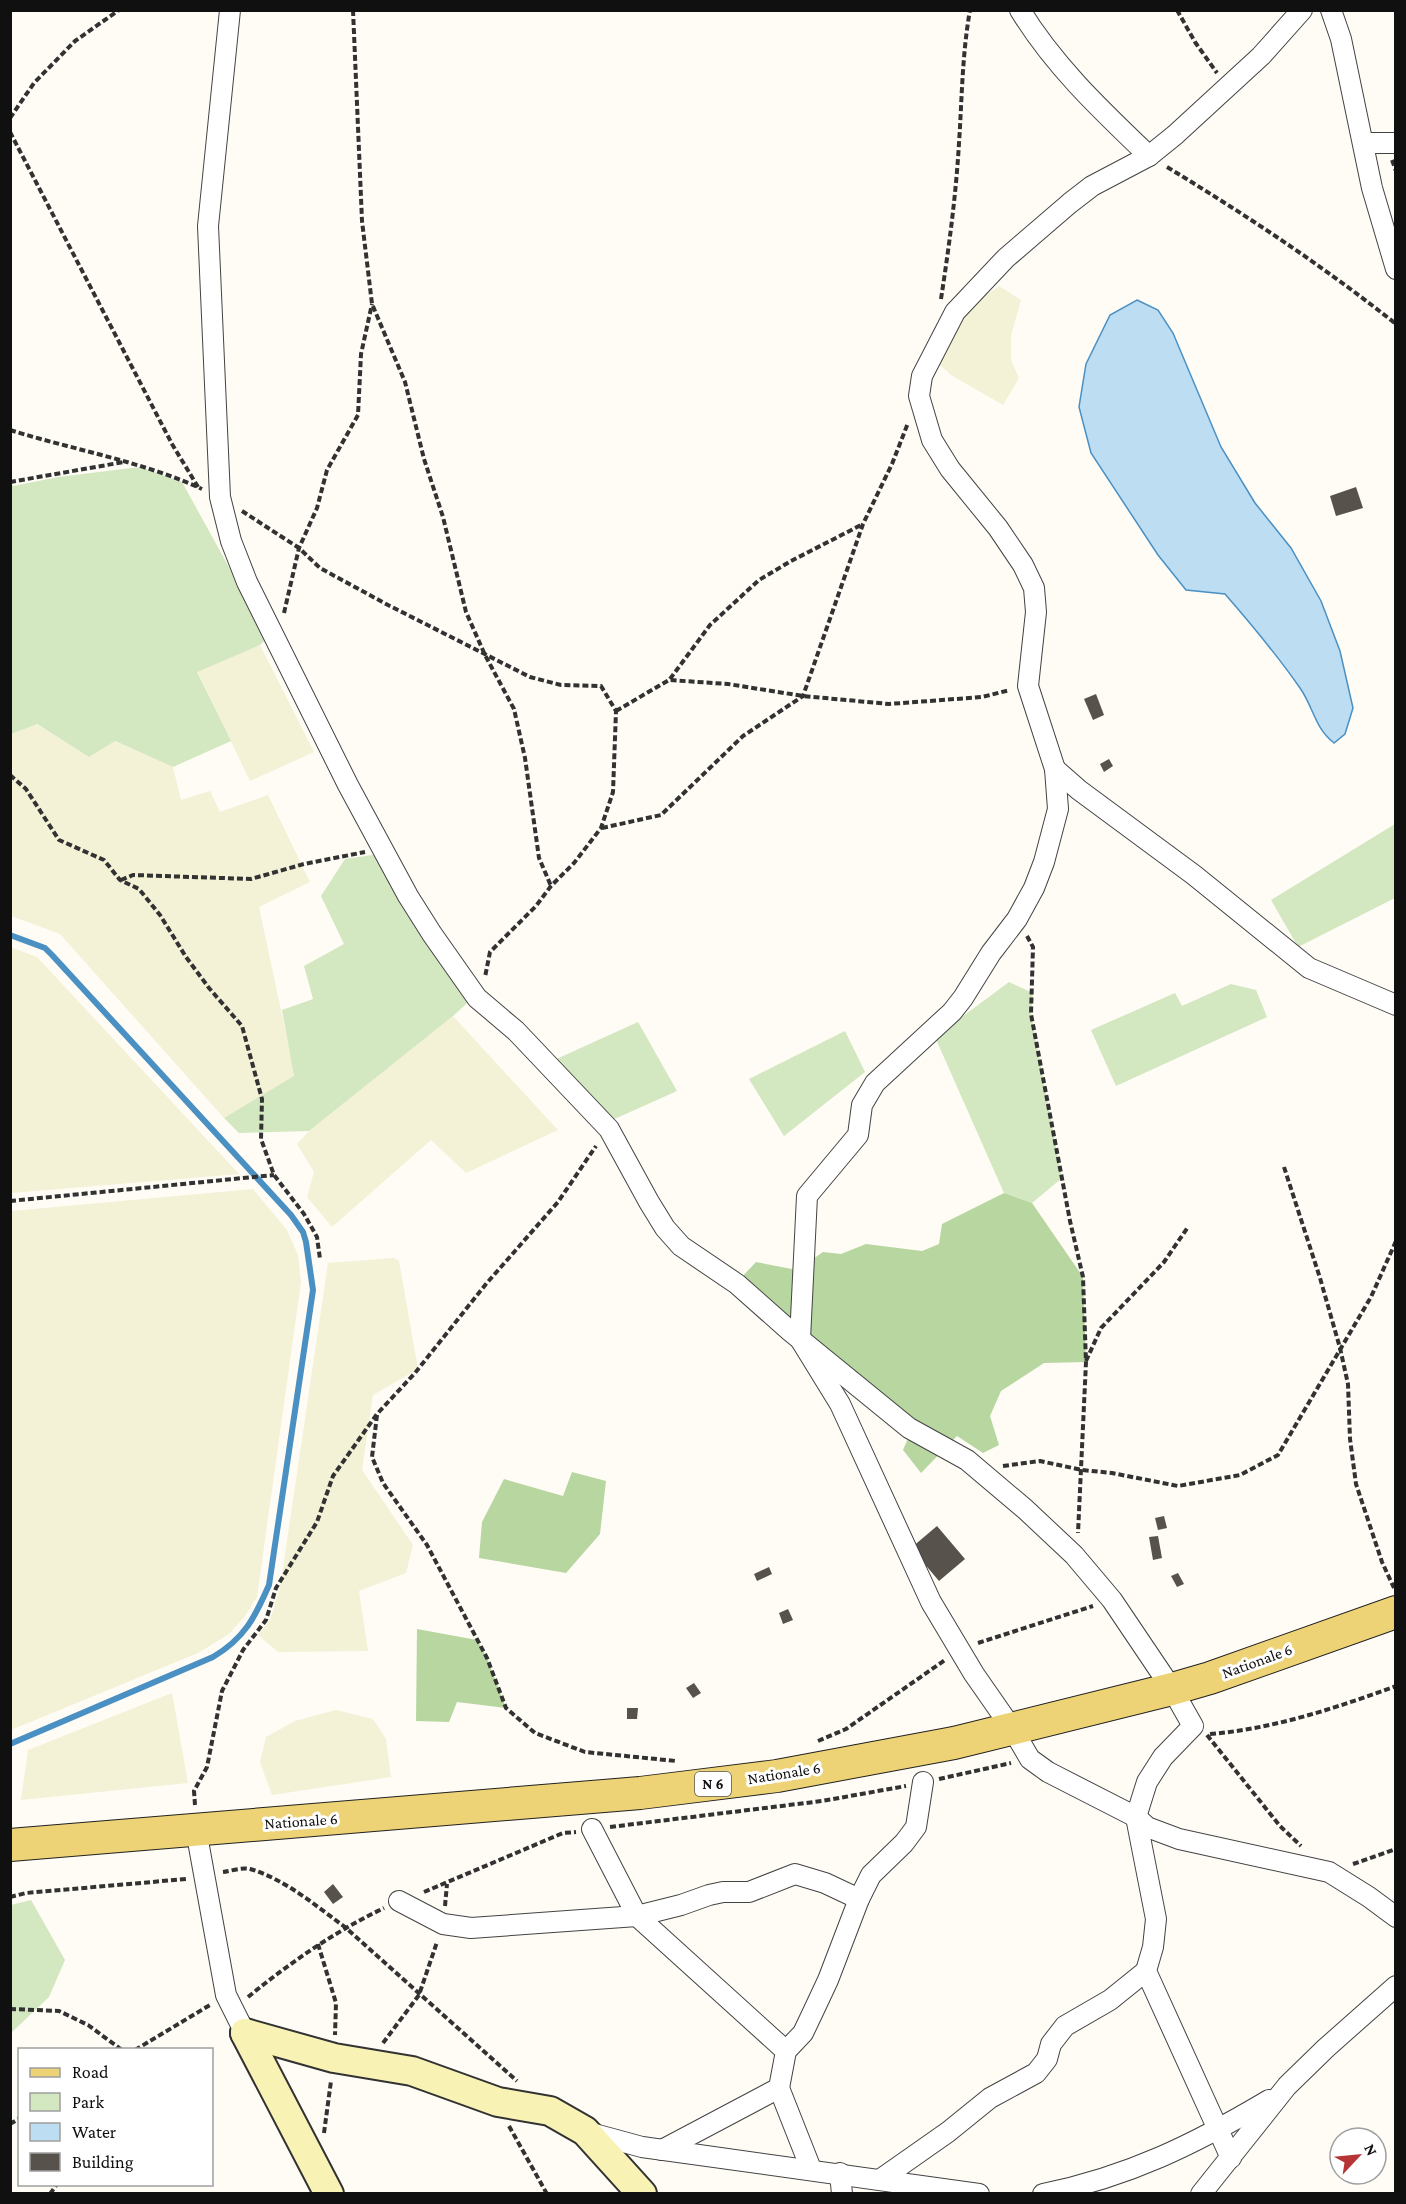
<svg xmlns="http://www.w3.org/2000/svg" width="1406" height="2204" viewBox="0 0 1406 2204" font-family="'Crimson Pro',serif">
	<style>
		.farmland { fill: #f3f1d6 }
		.green { fill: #d3e7c0 }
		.forest { fill: #b7d6a0 }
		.water { fill: #bdddf2; stroke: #4a90c3; stroke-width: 1.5 }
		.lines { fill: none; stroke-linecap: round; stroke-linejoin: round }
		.stream { stroke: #4a90c3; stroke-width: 6 }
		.building { fill: #58524d }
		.street-casing { stroke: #434343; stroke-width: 22 }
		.secondary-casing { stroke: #323232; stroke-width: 32 }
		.primary-casing { stroke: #212121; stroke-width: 34 }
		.path { stroke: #323232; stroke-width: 4; stroke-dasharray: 6 3; stroke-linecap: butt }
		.street { stroke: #fff; stroke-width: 20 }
		.secondary { stroke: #f8f2b5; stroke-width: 28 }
		.primary { stroke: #edd376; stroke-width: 32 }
		.labels { text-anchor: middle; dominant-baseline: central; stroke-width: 6; stroke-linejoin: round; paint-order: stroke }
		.shield { fill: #fff; stroke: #585858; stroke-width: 1.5 }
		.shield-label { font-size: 15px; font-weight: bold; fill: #101010 }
		.street-label { font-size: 16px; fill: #101010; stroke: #fff }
	</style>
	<rect width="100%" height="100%" fill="#fefcf5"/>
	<g class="farmland">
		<polygon points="999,286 1021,300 1011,336 1011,360 1019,378 1003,405 951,375 939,364 952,333 968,308"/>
		<polygon points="260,645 314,752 250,781 197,671"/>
		<polygon points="36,724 89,757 114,741 173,767 181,800 210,791 220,812 268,795 310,882 259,907 295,1076 224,1118 60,934 11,916 10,734"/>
		<polygon points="10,947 37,957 239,1174 11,1193"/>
		<polygon points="453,1016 558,1130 466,1173 431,1140 332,1227 307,1197 314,1172 297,1144 309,1131"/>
		<polygon points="253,1189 287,1230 298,1255 301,1282 257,1597 245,1616 229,1634 198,1653 11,1730 11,1211"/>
		<polygon points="394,1258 399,1261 418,1369 373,1395 362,1470 413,1545 406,1573 359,1591 368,1651 278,1652 258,1635 270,1620 280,1588 328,1263"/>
		<polygon points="172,1693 188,1783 21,1800 28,1750"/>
		<polygon points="336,1710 373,1719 386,1739 391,1777 272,1795 260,1762 266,1737 295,1721"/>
	</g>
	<g class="green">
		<polygon points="140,467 182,482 268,638 260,645 197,672 231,741 173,767 115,741 89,757 37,724 11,734 11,483 13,486 58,477"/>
		<polygon points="1395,824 1395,898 1298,947 1271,900"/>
		<polygon points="379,854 475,996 453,1016 309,1131 239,1133 224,1118 294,1076 282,1010 313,999 304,966 344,944 321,896 345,859"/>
		<polygon points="1009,982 1033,993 1031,1014 1062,1178 1032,1203 1004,1193 935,1037"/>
		<polygon points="1231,984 1256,990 1267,1017 1116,1086 1091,1030 1175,993 1182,1006"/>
		<polygon points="638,1022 677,1091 610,1121 552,1061"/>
		<polygon points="845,1031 865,1072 784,1136 749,1079"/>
		<polygon points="31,1900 65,1960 49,1997 11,2033 11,1905"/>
	</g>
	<g class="forest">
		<polygon points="1004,1193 1032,1203 1083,1277 1086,1362 1044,1363 1001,1391 990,1416 999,1445 983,1453 957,1436 921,1473 903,1450 910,1434 740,1279 756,1262 797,1270 823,1252 841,1254 866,1244 922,1251 939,1244 942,1224"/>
		<polygon points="572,1472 606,1481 600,1534 566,1573 479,1558 482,1522 504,1479 563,1496"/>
		<polygon points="417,1629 477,1640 487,1658 506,1708 457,1702 449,1722 416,1721"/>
	</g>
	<path class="water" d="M1137,300L1158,310L1173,333L1221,447L1255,503L1291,548L1321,601L1340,651L1353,708L1345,734L1334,743C1314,727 1314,708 1300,688C1277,655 1252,625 1225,594L1186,590L1158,555L1091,453L1079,407L1086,364L1110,315Z"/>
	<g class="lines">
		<path class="stream" d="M10,935L45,948L52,955L291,1215L303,1232L306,1242L313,1290L269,1585C255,1617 245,1638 213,1657L10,1744"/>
	</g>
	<g class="building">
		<polygon points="1356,487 1363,508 1336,516 1330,496"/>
		<polygon points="1096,694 1104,715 1093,720 1084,699"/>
		<polygon points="1109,759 1113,766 1104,772 1100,764"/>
		<polygon points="1164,1516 1167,1528 1158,1530 1155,1518"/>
		<polygon points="937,1526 965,1559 939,1581 911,1548"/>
		<polygon points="1158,1536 1162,1558 1153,1560 1149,1537"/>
		<polygon points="769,1567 772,1574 757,1581 754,1574"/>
		<polygon points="1178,1573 1184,1584 1177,1587 1171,1576"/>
		<polygon points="788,1609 793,1620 783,1624 779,1613"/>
		<polygon points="694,1683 701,1693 693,1698 686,1688"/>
		<polygon points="627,1708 638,1708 637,1719 627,1719"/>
		<polygon points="333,1884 343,1897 333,1904 324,1892"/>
	</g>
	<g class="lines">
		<defs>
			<g id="street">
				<polyline points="230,10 208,226 220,497 231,541 247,582 348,785 408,896 432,934 477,998 516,1031 609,1129 649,1202 665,1228 681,1246 737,1284 790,1331 909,1428 967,1460 1025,1509 1074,1555 1112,1600 1172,1689 1193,1726 1163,1757 1147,1782 1136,1817 1156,1919 1153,1947 1146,1971 1231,2158"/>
				<path d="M1020,10C1054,66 1102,111 1149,156"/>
				<polyline points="1302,10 1261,56 1175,135 1149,156 1092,186 1070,203 1006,258 955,312 922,376 919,396 932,440 950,469 998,528 1023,565 1034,588 1036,612 1028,686 1055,769 1058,809 1044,862 1034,888 1017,919 991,953 963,998 952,1012 875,1083 862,1105 858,1135 807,1196 800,1339 840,1404 931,1602 974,1674 1013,1730 1030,1759 1048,1772 1136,1817 1147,1827 1179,1839 1329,1872 1369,1897 1396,1917"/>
				<polyline points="1331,10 1341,39 1372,188 1396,269"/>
				<polyline points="1364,143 1396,143"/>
				<polyline points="1055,769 1079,790 1194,875 1309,968 1396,1005"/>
				<polyline points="592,1829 637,1916 786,2051"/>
				<polyline points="196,1830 226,1995 245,2033"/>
				<polyline points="399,1901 443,1924 471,1928 637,1916 681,1905 709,1895 723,1892 749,1892 795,1874 825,1883 859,1899"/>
				<polyline points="779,2088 811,2169"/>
				<polyline points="587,2132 642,2147 979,2194"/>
				<polyline points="662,2150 779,2088 786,2051 803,2033 813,2012 828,1980 859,1899 871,1875 904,1843 916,1827 923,1782"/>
				<polyline points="840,2173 842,2194"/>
				<polyline points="881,2179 948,2132 990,2098 1036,2073 1047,2059 1051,2044 1065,2026 1110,2000 1146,1971"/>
				<path d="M1043,2194C1128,2177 1195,2144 1269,2100"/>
				<polyline points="1201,2194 1287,2086 1326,2048 1396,1986"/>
			</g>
			<g id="secondary">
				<polyline points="245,2033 334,2058 412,2071 498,2102 550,2111 585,2131 642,2194"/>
				<polyline points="245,2033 329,2194"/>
			</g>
			<polyline id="primary" points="10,1845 640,1793 777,1776 954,1743 1172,1689 1210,1678 1396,1612"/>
		</defs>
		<use href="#street" class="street-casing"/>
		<use href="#secondary" class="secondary-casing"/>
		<use href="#primary" class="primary-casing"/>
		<g class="path">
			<polyline points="353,10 362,221 372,304 405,382 424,459 443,517 466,612 485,655 514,709 525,758 539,858 551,886"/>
			<polyline points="1177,10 1195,42 1217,73"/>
			<polyline points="10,118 34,83 75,41 119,10"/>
			<polyline points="10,132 172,444 198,487"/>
			<polyline points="1392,160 1396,171"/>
			<path d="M1167,167C1246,215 1323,266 1396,324"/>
			<path d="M941,299C949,247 956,195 959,143C962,99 962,55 970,10"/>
			<path d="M10,430C74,450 141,461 202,489"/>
			<polyline points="10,482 124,462"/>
			<polyline points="242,511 299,548 320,568 388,605 530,677 561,685 601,686 616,711 613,792 601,828 574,863 551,886 536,906 490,952 485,977"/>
			<polyline points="284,613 299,548 317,508 327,470 358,415 361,354 372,304"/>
			<polyline points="670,679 710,625 759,580 791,561 863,524"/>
			<polyline points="616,711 669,680 728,684 803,696 889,704 982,697 1010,690"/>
			<polyline points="10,775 26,789 59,840 104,860 120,880 139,889 160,915 186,957 209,988 242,1026 262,1099 261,1139 274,1175 304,1214 317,1237 320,1259"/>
			<polyline points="602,828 661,815 743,736 803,696 863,524 892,464 908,423"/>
			<polyline points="121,880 133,875 251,879 304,864 365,852"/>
			<polyline points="1027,936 1033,947 1031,1014 1070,1221 1083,1277 1086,1362 1078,1533"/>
			<polyline points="1284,1167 1320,1278 1340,1348 1348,1384 1350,1439 1356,1484 1382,1562 1394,1588"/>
			<polyline points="10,1201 274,1175"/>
			<polyline points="1086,1361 1101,1328 1164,1262 1188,1227"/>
			<polyline points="377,1415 372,1457 383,1483 427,1545 487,1658 506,1708 535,1733 585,1752 676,1761"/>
			<polyline points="1003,1466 1040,1461 1082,1470 1112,1473 1178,1486 1240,1475 1278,1455 1371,1297 1396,1241"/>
			<polyline points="978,1643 1093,1606"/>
			<path d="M1210,1734C1273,1729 1336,1708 1396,1686"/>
			<polyline points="1207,1735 1280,1826 1301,1846"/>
			<polyline points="818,1741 846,1729 945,1660"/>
			<polyline points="939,1779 1011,1763"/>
			<polyline points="195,1805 194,1791 207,1767 222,1691 243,1650 266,1620 276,1588 317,1522 333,1476 377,1414 415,1373 486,1284 558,1202 596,1146"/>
			<polyline points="610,1827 822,1801 906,1786"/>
			<polyline points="1353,1864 1396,1849"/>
			<path d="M223,1872C231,1871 242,1867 250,1869C285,1879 316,1906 345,1927L517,2081"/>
			<polyline points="424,1892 563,1833 576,1832"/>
			<polyline points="10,1897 26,1893 186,1879"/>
			<polyline points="445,1906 447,1884"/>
			<polyline points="318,1944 336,2003 335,2035"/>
			<path d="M248,1997C291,1962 334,1932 384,1908"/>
			<polyline points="10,2009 59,2011 88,2025 122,2050"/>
			<polyline points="383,2043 419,1995 437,1942"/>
			<polyline points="135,2050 210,2005"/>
			<polyline points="10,2124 20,2118"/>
			<polyline points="509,2126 547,2194"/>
			<polyline points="324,2133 331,2081"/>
			<polyline points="50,2194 57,2184"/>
		</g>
		<use href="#street" class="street"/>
		<use href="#secondary" class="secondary"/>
		<use href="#primary" class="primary"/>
	</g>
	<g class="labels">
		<rect class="shield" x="695" y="1772" width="36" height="24" rx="4.5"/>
		<g class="shield-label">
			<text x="713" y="1784">N 6</text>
		</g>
		<g class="street-label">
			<text transform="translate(1257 1661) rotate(-20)">Nationale 6</text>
			<text transform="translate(784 1773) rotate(-9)">Nationale 6</text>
			<text transform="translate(301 1821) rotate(-4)">Nationale 6</text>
		</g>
	</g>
	<rect width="1406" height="2204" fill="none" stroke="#101010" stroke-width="24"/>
	<rect x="18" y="2048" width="195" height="138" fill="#ffffff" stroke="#9f9f9f" stroke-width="1.5"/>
	<rect x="30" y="2068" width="30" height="9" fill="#edd376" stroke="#9f9f9f" stroke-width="1.5"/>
	<text x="72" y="2078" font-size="18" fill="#101010">Road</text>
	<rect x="30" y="2093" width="30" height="18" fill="#d3e7c0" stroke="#9f9f9f" stroke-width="1.5"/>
	<text x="72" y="2108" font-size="18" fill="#101010">Park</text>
	<rect x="30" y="2123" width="30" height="18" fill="#bdddf2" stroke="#9f9f9f" stroke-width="1.5"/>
	<text x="72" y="2138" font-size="18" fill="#101010">Water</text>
	<rect x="30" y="2153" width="30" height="18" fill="#58524d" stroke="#9f9f9f" stroke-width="1.5"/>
	<text x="72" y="2168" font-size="18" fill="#101010">Building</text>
	<g transform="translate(1358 2156) rotate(64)"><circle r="28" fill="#ffffff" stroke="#9f9f9f" stroke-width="1.5"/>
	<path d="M0-4.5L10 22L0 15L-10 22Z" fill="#b63336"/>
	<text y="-9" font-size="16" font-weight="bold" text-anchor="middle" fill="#101010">N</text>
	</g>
</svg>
